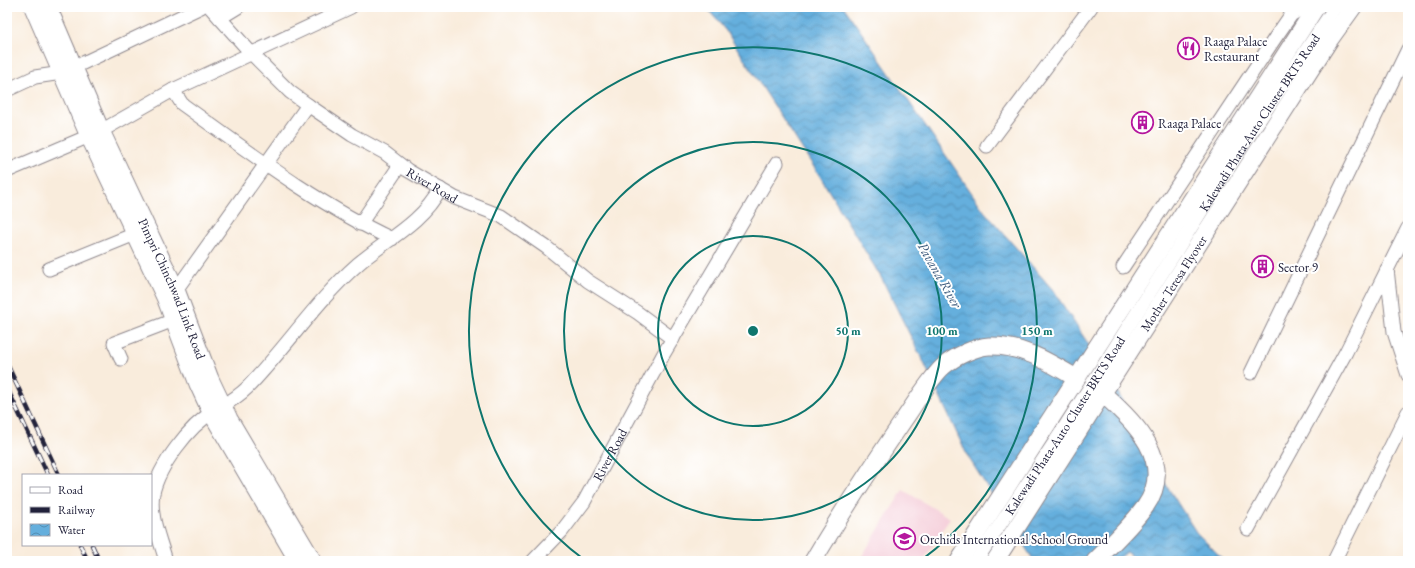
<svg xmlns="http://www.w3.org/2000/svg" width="1415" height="568" viewBox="0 0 1415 568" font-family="'EB Garamond',serif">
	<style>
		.built { fill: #f5cfda }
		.water { fill: url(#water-waves); stroke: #44688c }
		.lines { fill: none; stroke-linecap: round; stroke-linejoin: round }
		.minor-casing { stroke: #8e878c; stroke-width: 15 }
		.major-casing { stroke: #8e878c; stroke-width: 19 }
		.minor { stroke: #fff; stroke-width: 13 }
		.major { stroke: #fff; stroke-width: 17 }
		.rail-casing { stroke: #22223b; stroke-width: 4.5 }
		.rail { stroke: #fff; stroke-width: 3; stroke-dasharray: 9; stroke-linecap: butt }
		.ring { fill: none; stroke: #0f766e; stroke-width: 2 }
		.labels { text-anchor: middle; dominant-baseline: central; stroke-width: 4; stroke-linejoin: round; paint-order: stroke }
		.poi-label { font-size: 13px; fill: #22223b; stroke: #fff; text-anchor: start }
		.street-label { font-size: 13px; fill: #22223b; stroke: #fff }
		.water-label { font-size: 14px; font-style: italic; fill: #3d5a7c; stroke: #fff }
		.centre { fill: #0f766e; stroke: #fff; stroke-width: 2 }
		.ring-label { font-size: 12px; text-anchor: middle; font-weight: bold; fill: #0f766e; stroke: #fff; stroke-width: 4; stroke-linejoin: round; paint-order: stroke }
	</style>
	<defs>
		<pattern id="water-waves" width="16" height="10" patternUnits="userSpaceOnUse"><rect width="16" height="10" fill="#65afdd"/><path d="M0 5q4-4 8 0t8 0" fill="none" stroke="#538eb4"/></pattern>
	</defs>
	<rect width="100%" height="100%" fill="#fff"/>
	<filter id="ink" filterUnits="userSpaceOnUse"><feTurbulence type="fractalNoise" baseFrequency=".025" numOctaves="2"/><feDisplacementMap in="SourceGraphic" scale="8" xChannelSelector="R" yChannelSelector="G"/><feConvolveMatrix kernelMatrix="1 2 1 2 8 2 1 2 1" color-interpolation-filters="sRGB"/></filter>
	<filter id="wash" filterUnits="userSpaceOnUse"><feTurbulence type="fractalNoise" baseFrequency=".012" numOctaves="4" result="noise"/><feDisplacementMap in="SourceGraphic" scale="16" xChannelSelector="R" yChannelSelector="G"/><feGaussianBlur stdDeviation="0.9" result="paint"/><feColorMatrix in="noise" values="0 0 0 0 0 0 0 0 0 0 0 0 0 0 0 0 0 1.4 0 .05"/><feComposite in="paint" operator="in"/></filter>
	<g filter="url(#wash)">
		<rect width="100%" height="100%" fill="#f9ecdc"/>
		<polygon class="built" points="903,490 950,518 923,561 859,561"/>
		<polygon class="water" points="706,7 844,7 984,211 1053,290 1110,377 1160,475 1196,532 1225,561 1137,561 1127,552 1116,561 1034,561 967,455 924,363 882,279 821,178 726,31"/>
	</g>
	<g filter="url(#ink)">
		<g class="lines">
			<defs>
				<g id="minor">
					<path id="s1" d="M210,7L251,53L290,92L308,105L352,135L385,153L407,170L455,198L501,216L546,247L588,281L638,313L673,339"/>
					<polyline points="220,18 238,7"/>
					<polyline points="7,90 35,77 62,73 201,7"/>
					<path d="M173,90L182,104C249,152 317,204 392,239"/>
					<polyline points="987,146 1091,7"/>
					<polyline points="7,171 101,131 173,90 351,7"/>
					<polyline points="360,224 400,165"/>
					<polyline points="1123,267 1275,38 1291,15 1303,7"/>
					<polyline points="49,269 135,234"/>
					<polyline points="1387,269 1394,332 1408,375"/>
					<polyline points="176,290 308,105"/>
					<polyline points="121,359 114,343 174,320"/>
					<polyline points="1251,373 1408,49"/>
					<polyline points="1248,529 1346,352 1408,228"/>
					<path d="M166,561C160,539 149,516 153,493C159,466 189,426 213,412C224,405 237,398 247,388C286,348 316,301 358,264C386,240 422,223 440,189"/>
					<path id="s2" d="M533,561L562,531L584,502L663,355L777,163"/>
					<path id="s3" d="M976,561L1060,434L1256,125L1335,7"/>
					<polyline points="1334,561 1408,412"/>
				</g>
				<g id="major">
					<polyline points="33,7 89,136 165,297 198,384 211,412 298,561"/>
					<path id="s4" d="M48,7L101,131L176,290L210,379L229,419L313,561"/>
					<path d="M813,561C842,512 873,465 905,418C914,405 933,374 945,365C956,356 975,347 989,346C1022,345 1049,362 1076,378"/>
					<polyline points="959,561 1316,7"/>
					<path id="s5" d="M995,561L1330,39L1353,7"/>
					<path d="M1095,561C1112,544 1131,526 1145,507C1177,462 1134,421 1102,393"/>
				</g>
			</defs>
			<use href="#minor" class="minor-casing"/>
			<use href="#major" class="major-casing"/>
			<use href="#minor" class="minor"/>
			<use href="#major" class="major"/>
			<defs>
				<g id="rail">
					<polyline points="7,364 59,475"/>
					<polyline points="7,388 48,475"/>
					<polyline points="80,545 88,561"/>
					<polyline points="92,545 99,561"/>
				</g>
			</defs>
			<use href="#rail" class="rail-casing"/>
			<use href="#rail" class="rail"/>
		</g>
	</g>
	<g class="ring">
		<circle cx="753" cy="331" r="95"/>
		<circle cx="753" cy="331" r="189"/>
		<path d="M586 561A284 284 0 1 1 920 561"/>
	</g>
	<defs>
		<symbol id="restaurant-ring" viewBox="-11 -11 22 22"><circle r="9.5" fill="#fff" stroke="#b5179e" stroke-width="1.5"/><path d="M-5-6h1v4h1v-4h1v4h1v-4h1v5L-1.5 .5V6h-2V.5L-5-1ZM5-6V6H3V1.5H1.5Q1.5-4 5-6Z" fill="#b5179e"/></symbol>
		<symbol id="building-ring" viewBox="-11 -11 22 22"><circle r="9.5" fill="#fff" stroke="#b5179e" stroke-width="1.5"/><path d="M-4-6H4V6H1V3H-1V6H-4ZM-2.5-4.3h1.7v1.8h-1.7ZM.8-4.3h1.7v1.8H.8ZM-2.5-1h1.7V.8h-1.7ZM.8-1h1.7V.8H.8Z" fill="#b5179e"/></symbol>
		<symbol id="school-ring" viewBox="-11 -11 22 22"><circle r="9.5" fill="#fff" stroke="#b5179e" stroke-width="1.5"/><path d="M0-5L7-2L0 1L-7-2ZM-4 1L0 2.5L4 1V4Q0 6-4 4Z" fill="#b5179e"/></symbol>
	</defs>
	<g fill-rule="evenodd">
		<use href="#restaurant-ring" x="1176" y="36" width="25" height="25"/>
		<use href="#building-ring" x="1130" y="110" width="25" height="25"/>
		<use href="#building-ring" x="1250" y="254" width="25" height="25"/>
		<use href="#school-ring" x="892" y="526" width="25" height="25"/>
	</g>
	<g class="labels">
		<g class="poi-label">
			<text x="1204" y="41">Raaga Palace<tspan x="1204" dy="15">Restaurant</tspan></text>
			<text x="1158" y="123">Raaga Palace</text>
			<text x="1278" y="267">Sector 9</text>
			<text x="920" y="539">Orchids International School Ground</text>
		</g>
		<g class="street-label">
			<text stroke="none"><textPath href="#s3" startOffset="522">Kalewadi Phata-Auto Cluster BRTS Road</textPath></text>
			<text stroke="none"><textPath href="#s1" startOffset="287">River Road</textPath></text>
			<text stroke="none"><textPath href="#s5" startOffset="330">Mother Teresa Flyover</textPath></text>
			<text stroke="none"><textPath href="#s4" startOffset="308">Pimpri Chinchwad Link Road</textPath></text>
			<text stroke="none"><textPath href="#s3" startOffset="162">Kalewadi Phata-Auto Cluster BRTS Road</textPath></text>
			<text stroke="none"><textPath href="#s2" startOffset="132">River Road</textPath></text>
		</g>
		<g class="water-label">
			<text transform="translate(940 275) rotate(60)">Pavana River</text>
		</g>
	</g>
	<circle cx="753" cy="331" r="6" class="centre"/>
	<g class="ring-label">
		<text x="848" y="335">50 m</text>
		<text x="942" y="335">100 m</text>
		<text x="1037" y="335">150 m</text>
	</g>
	<rect width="1415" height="568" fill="none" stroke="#fff" stroke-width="24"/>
	<rect x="22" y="474" width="130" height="72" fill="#ffffff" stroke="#a7a7b1"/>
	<rect x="30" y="487" width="20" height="6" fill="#ffffff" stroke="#a7a7b1"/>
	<text x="58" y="494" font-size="12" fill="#22223b">Road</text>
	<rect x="30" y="507" width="20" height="6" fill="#22223b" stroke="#a7a7b1"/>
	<text x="58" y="514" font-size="12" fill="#22223b">Railway</text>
	<rect x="30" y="524" width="20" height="12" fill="url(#water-waves)" stroke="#a7a7b1"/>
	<text x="58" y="534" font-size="12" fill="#22223b">Water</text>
</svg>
